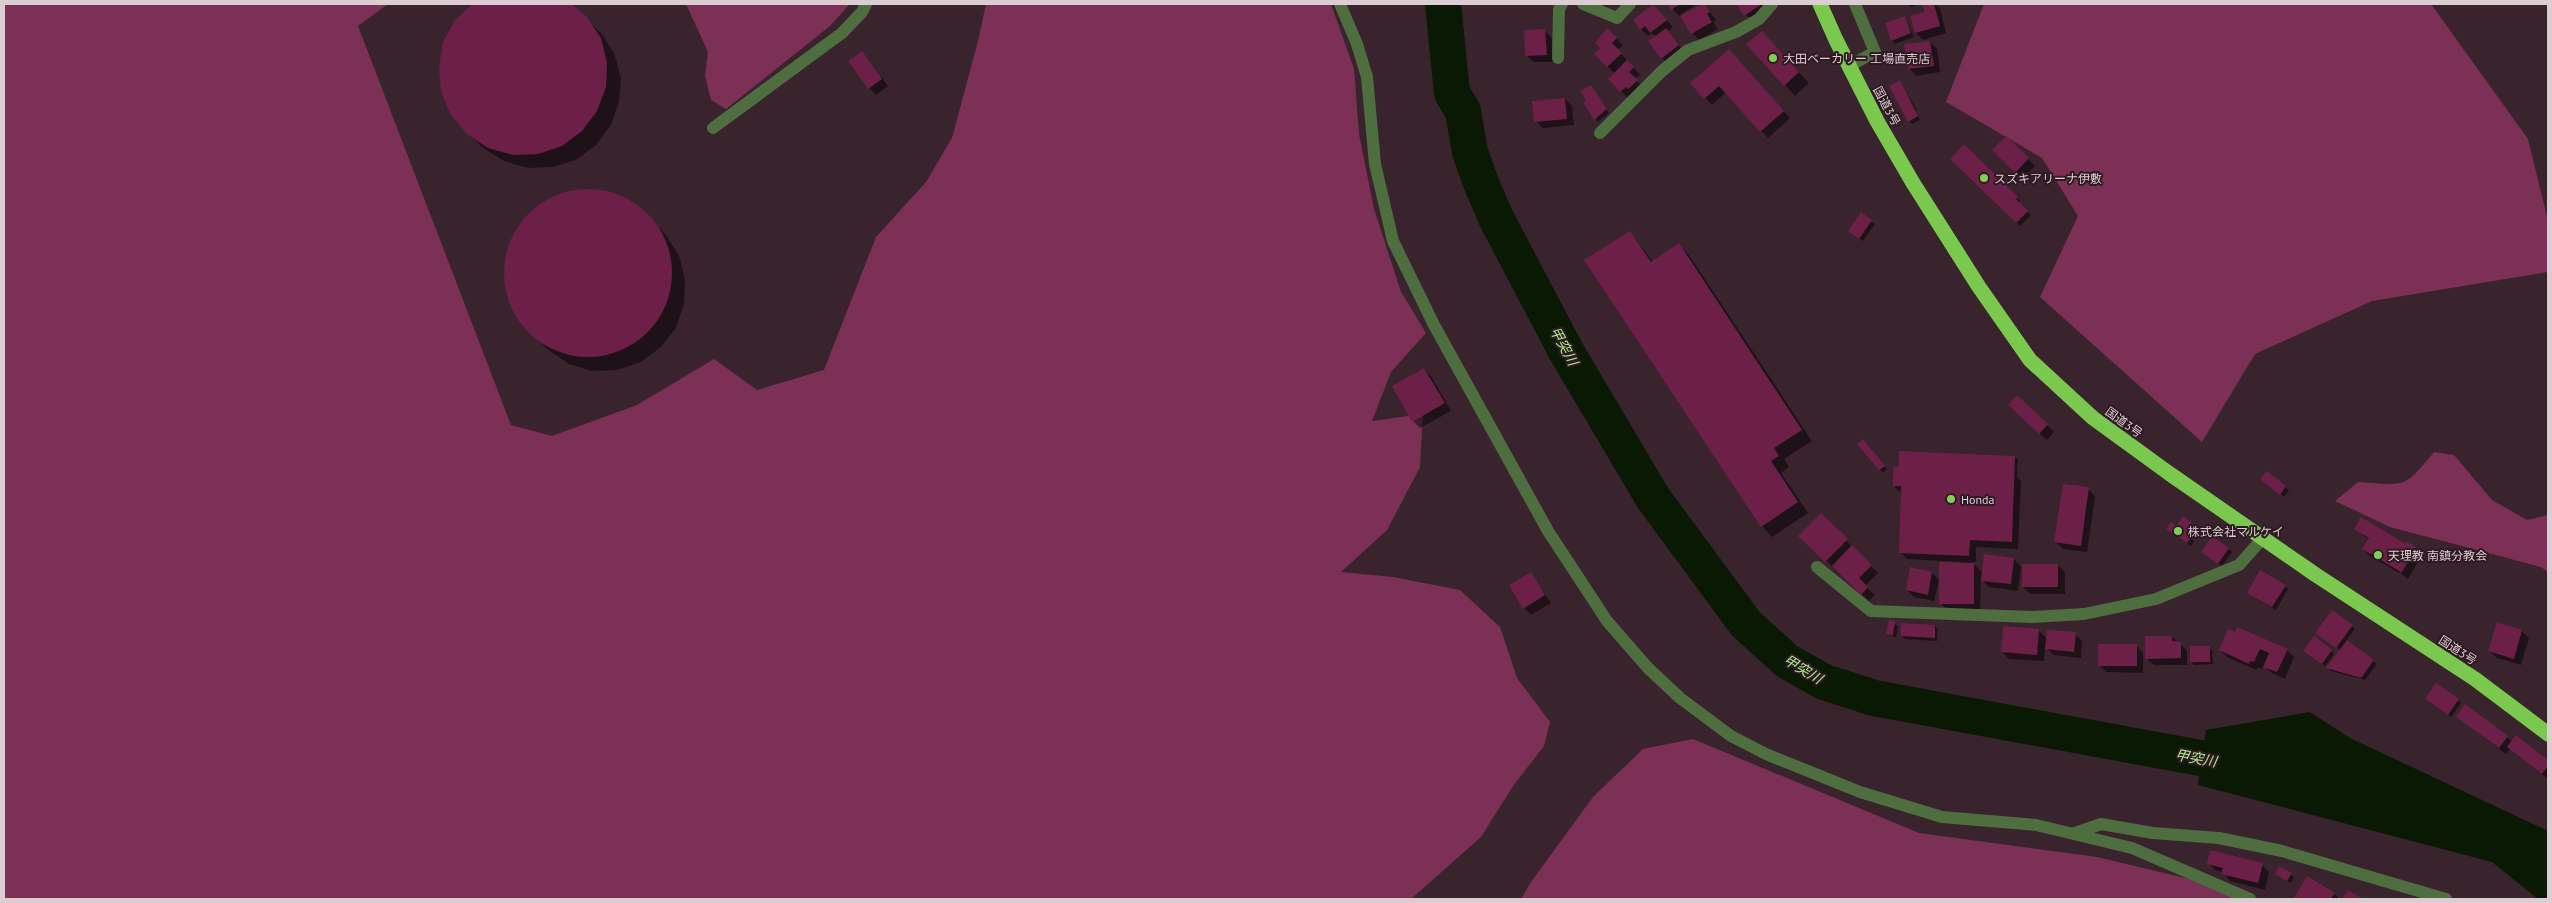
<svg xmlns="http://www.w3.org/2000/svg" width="2552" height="903" viewBox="0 0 2552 903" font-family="'PT Sans','Noto Sans JP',sans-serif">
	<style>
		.forest { fill: #7d3056 }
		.water { fill: #0a1904 }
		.shadow { fill: #0007; fill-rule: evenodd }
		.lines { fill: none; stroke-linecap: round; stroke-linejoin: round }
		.river { stroke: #0a1904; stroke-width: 36 }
		.building { fill: #6c2047 }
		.minor { stroke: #4e6e3f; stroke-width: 12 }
		.highway { stroke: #7ac94e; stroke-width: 15 }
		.poi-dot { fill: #7fd052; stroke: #2f1a23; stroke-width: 2 }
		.labels { text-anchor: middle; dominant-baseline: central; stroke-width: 4; stroke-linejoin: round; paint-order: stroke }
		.poi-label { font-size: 12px; fill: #dccdd3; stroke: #2f1a23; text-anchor: start }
		.street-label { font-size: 12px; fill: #dccdd3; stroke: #2f1a23 }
		.water-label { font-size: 14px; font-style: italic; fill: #a8eb88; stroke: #2f1a23 }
	</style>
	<rect width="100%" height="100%" fill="#39232d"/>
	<g class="forest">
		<polygon points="4,4 388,4 358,26 511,425 552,436 637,405 714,359 757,390 824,370 876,237 926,182 952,138 978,41 986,4 1331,4 1354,69 1359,134 1374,209 1401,292 1426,333 1391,372 1372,421 1423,414 1420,467 1387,530 1341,572 1393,577 1460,590 1500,627 1517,678 1550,722 1544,746 1513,786 1481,837 1411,899 4,899"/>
		<polygon points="686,4 850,4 830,26 726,109 711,100 705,76 708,52"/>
		<polygon points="1984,4 2431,4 2528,139 2548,221 2548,272 2372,301 2255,354 2202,442 2040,297 2078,216 2042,158 1946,102"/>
		<path d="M2434,452L2454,455L2492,500L2527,520L2548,515V572L2541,567L2390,527L2335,501L2358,482C2405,485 2403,490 2434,452Z"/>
		<polygon points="1693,739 1919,833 2097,857 2185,878 2256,899 1521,899 1531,882 1593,797 1643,749"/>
	</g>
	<polygon class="water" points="2310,712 2350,738 2548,831 2548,899 2538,899 2492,862 2198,785 2206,730"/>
	<g class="shadow">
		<polygon points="474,4 571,4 601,33 614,53 621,78 619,102 611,125 596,145 576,160 553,167 528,168 504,161 483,148 468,133 456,21"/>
		<path d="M1669,4H1707L1705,5L1716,20L1713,22L1718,29L1699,40L1692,33L1681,15L1679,16ZM1697,4L1700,6L1683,16L1681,14Z"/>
		<polygon points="1737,4 1764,4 1769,11 1752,22"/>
		<polygon points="1908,4 1919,4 1911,7"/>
		<polygon points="1924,4 1935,4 1940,8 1946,33 1923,40 1916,33 1926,13"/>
		<polygon points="1653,5 1673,27 1668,31 1685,53 1669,65 1662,58 1656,37 1652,33 1648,36 1641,29"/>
		<polygon points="1905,17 1914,37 1895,44 1892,40"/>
		<polygon points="1607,29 1623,45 1618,50 1640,75 1635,79 1644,88 1628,98 1609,79 1615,74 1596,54 1602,48"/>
		<polygon points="1545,31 1552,38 1553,62 1533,62 1526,55"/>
		<polygon points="1930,42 1937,49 1940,72 1916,76 1909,68"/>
		<polygon points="1772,43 1809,83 1795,96 1785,85"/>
		<polygon points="862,53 888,86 876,95 869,88"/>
		<polygon points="1735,58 1790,118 1768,138 1726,92 1712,105 1692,83"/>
		<polygon points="1900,82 1917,110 1915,111 1920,120 1912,124 1909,121"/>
		<polygon points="1591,86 1609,113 1598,122 1587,100"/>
		<polygon points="1565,99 1572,106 1574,125 1543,128 1536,121"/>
		<polygon points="2006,137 2035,166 2022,179 1993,150"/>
		<polygon points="1964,146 2020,201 2018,203 2031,215 2020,226 1952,159"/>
		<polygon points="585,191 610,194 632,204 651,220 666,235 679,256 685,280 684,304 676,328 661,347 641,362 617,370 592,371 569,364 548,350 517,317 507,294 504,270 509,245 521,223 539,206 561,195"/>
		<polygon points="1861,214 1875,224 1863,241 1853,234"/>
		<polygon points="1630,232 1653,262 1679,245 1689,255 1812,441 1784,459 1789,467 1781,473 1808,513 1772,537 1762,526"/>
		<polygon points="1424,369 1431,376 1451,411 1420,428 1413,421"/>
		<polygon points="2016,412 2047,425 2054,432 2047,440"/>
		<polygon points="1859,444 1866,444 1887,469 1883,473"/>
		<polygon points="2015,457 2018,460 2017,477 2021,481 2018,549 1976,547 1976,562 1972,562 1981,571 1982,577 2014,559 2021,567 2018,591 1989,587 1981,579 1980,611 1948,610 1940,603 1961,562 1907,559 1900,552 1901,493 1894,486"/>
		<polygon points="2267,473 2289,490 2284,497 2265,482"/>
		<polygon points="2088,489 2095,496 2087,552 2063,549 2056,542"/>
		<polygon points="1821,515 1878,573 1865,586 1875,595 1869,601 1800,536"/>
		<polygon points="2183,518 2195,527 2188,536 2194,541 2191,546 2171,532"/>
		<polygon points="2356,529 2415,548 2422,555 2408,579 2401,574 2415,552 2413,550 2399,573 2370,556 2363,549 2369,540"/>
		<polygon points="2228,549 2232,552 2222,566 2206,555"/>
		<polygon points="2058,565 2065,572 2065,594 2030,594 2023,587"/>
		<polygon points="1932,573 1939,580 1934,601 1914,597 1907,590"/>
		<polygon points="1531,574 1551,603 1531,615 1524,608"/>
		<polygon points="2285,586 2288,589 2276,610 2248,593"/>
		<polygon points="1890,622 1898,626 1896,638 1887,633"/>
		<polygon points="1935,626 1938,629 1937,641 1905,639 1902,636"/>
		<polygon points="2352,626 2355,629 2346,641 2377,664 2365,680 2331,671 2328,668 2341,650 2320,636"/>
		<polygon points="2038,630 2047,639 2075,634 2082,641 2081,658 2054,655 2045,647 2044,661 2009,659 2002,652"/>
		<polygon points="2228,631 2287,650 2294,657 2285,679 2272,673 2263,665 2262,669 2258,667 2256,670 2227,657 2220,650"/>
		<polygon points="2522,631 2529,638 2521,665 2497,658 2490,651"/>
		<polygon points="2172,637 2187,650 2187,665 2154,665 2146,658"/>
		<polygon points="2136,645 2143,653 2143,673 2106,672 2099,665"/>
		<polygon points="2209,647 2212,651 2213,664 2194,665 2191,661"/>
		<polygon points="2331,651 2334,654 2325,666 2308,654"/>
		<polygon points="2458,700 2461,703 2451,717 2429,702"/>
		<polygon points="2457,717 2507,737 2513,742 2517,737 2548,761 2548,779 2510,749 2506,754"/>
		<polygon points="2208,863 2262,865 2269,872 2265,890 2230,881 2223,872 2215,870"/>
		<polygon points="2276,874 2291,874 2294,877 2291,883"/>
		<polygon points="2334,894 2340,899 2295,898"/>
	</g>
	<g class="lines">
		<polyline class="river" points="1443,4 1452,93 1463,111 1470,152 1481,183 1496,218 1566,351 1653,498 1746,624 1787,661 1824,682 1874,698 2249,767"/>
	</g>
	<g class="building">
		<polygon points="472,4 572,4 587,17 601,38 607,63 606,87 597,111 582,131 562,146 538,154 513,155 488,148 467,134 451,115 441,92 439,67 443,42 455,20"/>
		<polygon points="1653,4 1667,20 1650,33 1645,26 1640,30 1633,20"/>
		<polygon points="1667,4 1680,4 1671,10"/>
		<polygon points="1702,4 1705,4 1710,12 1707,14 1712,22 1691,34 1680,16"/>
		<polygon points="1736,4 1762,4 1744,16"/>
		<polygon points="1922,4 1934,4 1940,26 1915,33 1910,16 1925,12"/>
		<polygon points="1905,16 1911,33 1891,41 1885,23"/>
		<polygon points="1607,28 1617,38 1612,43 1622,53 1607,67 1594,54 1600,48 1595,43"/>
		<polygon points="1666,28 1679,45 1661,59 1648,41"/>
		<polygon points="1545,29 1547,55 1525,56 1524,30"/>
		<polygon points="1762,31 1799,72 1784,86 1746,44"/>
		<polygon points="1930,41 1934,66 1908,69 1904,44"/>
		<polygon points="1729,49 1784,111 1760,132 1719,86 1704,99 1690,83"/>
		<polygon points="862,51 882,79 868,89 848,61"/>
		<polygon points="1627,60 1634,67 1629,72 1638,80 1628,89 1626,87 1620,92 1608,79"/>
		<polygon points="1900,80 1918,116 1908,122 1889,86"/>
		<polygon points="1591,85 1607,109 1594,120 1583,102 1586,100 1580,91"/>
		<polygon points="1565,98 1567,119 1534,122 1532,101"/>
		<polygon points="2006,136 2029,158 2015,173 1992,150"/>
		<polygon points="1964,144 2018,197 2016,199 2028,211 2016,223 1950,159"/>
		<circle cx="588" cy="273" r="84"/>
		<polygon points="1861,212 1872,220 1859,239 1848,231"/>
		<polygon points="1630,231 1651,262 1679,243 1802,430 1774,448 1779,456 1771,461 1798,502 1761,527 1584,260"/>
		<polygon points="1424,368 1445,403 1412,422 1392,386"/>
		<polygon points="2017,395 2048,424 2039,434 2008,405"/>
		<polygon points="1863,439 1885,466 1879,470 1857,444"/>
		<polygon points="1899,451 2015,456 2012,542 1970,540 1969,556 1899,553 1901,486 1893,486 1893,467 1899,467"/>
		<polygon points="2267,471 2286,486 2280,495 2260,479"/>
		<polygon points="2063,484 2089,487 2081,546 2054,542"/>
		<polygon points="1821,513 1848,539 1825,562 1798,536"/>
		<polygon points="2183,516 2192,523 2186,533 2192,537 2187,543 2166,529 2171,522 2176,526"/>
		<polygon points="2361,517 2406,544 2407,542 2416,547 2401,572 2362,549 2369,538 2354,529"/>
		<polygon points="2212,536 2229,548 2218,564 2201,552"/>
		<polygon points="1852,545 1872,565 1859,578 1868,587 1861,595 1832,566"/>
		<polygon points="1984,554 2014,558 2011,584 1981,581"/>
		<polygon points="1939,562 1974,563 1974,604 1939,604"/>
		<rect x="2022" y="564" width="36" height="23"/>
		<polygon points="1910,567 1932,572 1928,595 1906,590"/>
		<polygon points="2260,570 2286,585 2272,607 2247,593"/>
		<polygon points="1531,572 1545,595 1523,609 1509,585"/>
		<polygon points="2332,610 2353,625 2336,648 2315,633"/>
		<polygon points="1889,620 1895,621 1893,635 1886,634"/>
		<polygon points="2497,622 2522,630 2514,659 2488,651"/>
		<polygon points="1901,623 1935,625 1935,638 1901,636"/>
		<polygon points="2003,626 2039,629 2037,655 2001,652"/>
		<polygon points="2237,627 2288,649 2277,672 2263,667 2269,653 2260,649 2254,662 2250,661 2249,664 2219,650 2228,629 2235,632"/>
		<polygon points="2047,630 2076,632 2074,652 2045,649"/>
		<polygon points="2145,636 2172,636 2172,641 2181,642 2181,658 2145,659"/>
		<polygon points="2314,636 2332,650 2322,664 2303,651"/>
		<polygon points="2347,640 2374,660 2361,678 2326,668"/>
		<rect x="2098" y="644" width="39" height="22"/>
		<rect x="2190" y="646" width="20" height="16"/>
		<polygon points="2436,683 2459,699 2448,715 2425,699"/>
		<polygon points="2465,704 2508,736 2499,748 2456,717"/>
		<polygon points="2516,735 2548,760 2548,766 2542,774 2507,747"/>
		<polygon points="2210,850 2263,863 2258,883 2221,874 2223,868 2207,864"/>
		<polygon points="2279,866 2292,873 2287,881 2275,874"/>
		<polygon points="2307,876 2335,893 2331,899 2294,898"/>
		<polygon points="2348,890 2363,899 2342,899"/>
	</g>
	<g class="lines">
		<g class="minor">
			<polyline points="1340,4 1357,44 1367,77 1375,164 1393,241 1434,325 1548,531 1607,621 1648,668 1680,698 1731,736 1766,754 1860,792 1942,817 2036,825 2132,848 2250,899"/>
			<polyline points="1583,4 1617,18 1630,4"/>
			<polyline points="1558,58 1559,9 1562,4"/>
			<polyline points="1849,66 1875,52 1855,4"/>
			<polyline points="713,128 842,33 862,12 866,4"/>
			<polyline points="1600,133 1662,71 1688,50 1736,32 1759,19 1772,4"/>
			<polyline points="1817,567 1871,611 2032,617 2084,614 2156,599 2239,565 2263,538"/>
			<polyline points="2075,833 2101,824 2153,833 2219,838 2282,851 2446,899"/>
		</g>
		<polyline class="highway" points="1820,4 1836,40 1877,121 1913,183 1979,287 2030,360 2093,418 2170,474 2316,575 2475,679 2548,734"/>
	</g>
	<g class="poi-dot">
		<circle cx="1773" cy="58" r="5"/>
		<circle cx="1984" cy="178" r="5"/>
		<circle cx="1951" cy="499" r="5"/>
		<circle cx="2178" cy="531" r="5"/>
		<circle cx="2378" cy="555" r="5"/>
	</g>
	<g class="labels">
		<g class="poi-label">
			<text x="1783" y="58">大田ベーカリー 工場直売店</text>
			<text x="1994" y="178">スズキアリーナ伊敷</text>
			<text x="1961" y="499">Honda</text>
			<text x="2188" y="531">株式会社マルケイ</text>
			<text x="2388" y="555">天理教 南鎮分教会</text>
		</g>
		<g class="street-label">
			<text transform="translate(1887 106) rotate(62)">国道3号</text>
			<text transform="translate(2124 422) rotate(36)">国道3号</text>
			<text transform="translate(2458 650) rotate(33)">国道3号</text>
		</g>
		<g class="water-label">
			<text transform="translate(1564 346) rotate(61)">甲突川</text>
			<text transform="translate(1803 669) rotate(31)">甲突川</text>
			<text transform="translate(2196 758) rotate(10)">甲突川</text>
		</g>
	</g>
	<rect width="2552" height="903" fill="none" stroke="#dccdd3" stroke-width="10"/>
</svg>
